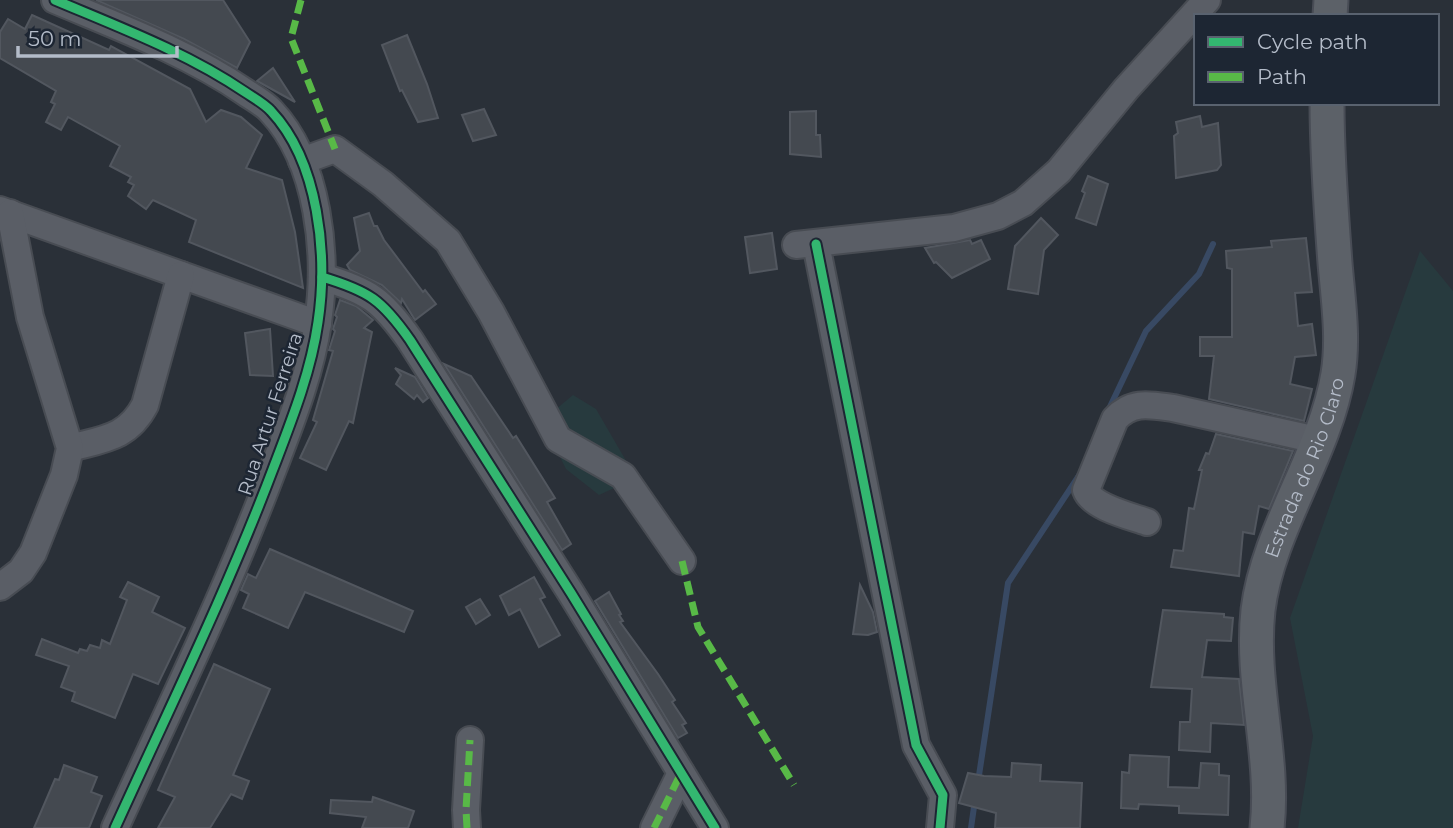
<svg xmlns="http://www.w3.org/2000/svg" width="1453" height="828" viewBox="0 0 1453 828" font-family="Montserrat,sans-serif">
	<style>
		.green { fill: #273a3e }
		.lines { fill: none; stroke-linecap: round; stroke-linejoin: round }
		.stream { stroke: #384963; stroke-width: 6 }
		.building { fill: #444950; stroke: #52575f; stroke-width: 2 }
		.minor-casing { stroke: #484c53; stroke-width: 30 }
		.major-casing { stroke: #484c55; stroke-width: 37 }
		.minor { stroke: #5a5e66; stroke-width: 26 }
		.major { stroke: #5c6168; stroke-width: 33 }
		.quiet { stroke: #58b947; stroke-width: 7; stroke-dasharray: 14 7; stroke-linecap: butt }
		.cycleway-casing { stroke: #1d2633; stroke-width: 13 }
		.cycleway { stroke: #33b770; stroke-width: 9 }
		.labels { text-anchor: middle; dominant-baseline: central; stroke-width: 5; stroke-linejoin: round; paint-order: stroke }
		.street-label { font-size: 19px; fill: #b4bcc9; stroke: #1d2633 }
	</style>
	<rect width="100%" height="100%" fill="#2a3038"/>
	<g class="green">
		<polygon points="1420,251 1453,291 1453,828 1298,828 1313,736 1290,618"/>
		<polygon points="573,395 596,409 636,478 599,495 566,469 542,421"/>
	</g>
	<g class="lines">
		<g class="stream">
			<polyline points="1107,413 1146,331 1199,274 1213,244"/>
			<polyline points="978,782 1008,583 1080,474"/>
			<polyline points="971,828 975,800"/>
		</g>
	</g>
	<g class="building">
		<polygon points="96,0 223,0 250,42 237,68 184,39"/>
		<polygon points="32,15 109,50 111,46 190,89 206,122 221,110 241,117 262,135 246,168 282,180 295,232 303,288 189,242 196,220 153,200 146,209 128,196 134,185 128,182 131,177 110,166 120,146 68,117 61,130 46,122 55,104 51,102 56,91 0,58 0,32 8,19 25,29"/>
		<polygon points="407,35 427,84 438,118 418,122 402,90 400,91 382,45"/>
		<polygon points="273,68 295,102 257,81"/>
		<polygon points="484,109 496,135 473,141 462,115"/>
		<polygon points="816,111 816,135 820,135 821,157 790,154 790,112"/>
		<polygon points="1200,116 1202,127 1218,123 1221,165 1217,170 1176,178 1174,136 1178,133 1176,122"/>
		<polygon points="1088,176 1108,184 1096,225 1076,218 1085,193 1082,191"/>
		<polygon points="369,213 374,226 377,226 384,240 423,292 425,290 436,304 415,320 402,299 401,303 382,285 350,270 347,265 360,251 354,218"/>
		<polygon points="1041,218 1058,235 1044,250 1038,294 1008,289 1015,246"/>
		<polygon points="772,233 777,269 750,273 745,237"/>
		<polygon points="1306,238 1312,292 1295,293 1298,326 1312,324 1316,355 1295,357 1290,384 1312,389 1304,421 1209,399 1214,356 1200,356 1200,337 1232,337 1232,269 1227,268 1226,251 1272,247 1271,241"/>
		<polygon points="970,240 972,244 981,240 990,259 952,278 936,262 934,263 925,248"/>
		<polygon points="340,300 356,306 373,320 364,328 372,332 353,423 349,421 326,470 300,458 317,422 313,420 333,351 329,350 335,331 333,329 337,317 335,315"/>
		<polygon points="270,329 273,376 250,375 245,333"/>
		<polygon points="444,364 471,376 513,438 516,436 555,498 547,502 571,544 562,550"/>
		<polygon points="395,368 415,377 428,398 423,402 417,395 414,399 396,384 401,375"/>
		<polygon points="1216,434 1293,451 1269,509 1259,506 1254,534 1243,532 1239,576 1171,567 1174,550 1183,551 1189,508 1194,509 1202,470 1199,470 1206,453 1209,454"/>
		<polygon points="270,549 413,611 404,632 305,592 288,628 243,608 249,594 241,590 248,574 256,578"/>
		<polygon points="534,577 545,597 540,599 560,635 539,647 520,609 509,615 500,596"/>
		<polygon points="128,582 159,597 152,612 185,628 158,684 133,674 115,718 72,701 75,692 61,687 69,666 36,655 42,639 78,653 80,649 87,651 90,645 100,648 102,640 110,644 127,600 120,597"/>
		<polygon points="860,585 873,612 877,632 868,635 853,634"/>
		<polygon points="609,592 621,614 619,615 623,621 620,622 658,674 675,700 672,702 686,723 682,725 687,733 678,738 595,601"/>
		<polygon points="480,599 490,615 476,624 466,607"/>
		<polygon points="1163,610 1224,614 1224,617 1233,618 1231,641 1207,640 1202,677 1239,679 1244,725 1211,723 1210,752 1179,750 1180,722 1190,722 1192,689 1151,687"/>
		<polygon points="214,664 270,689 233,775 249,781 242,799 231,794 210,828 158,828 175,797 158,790"/>
		<polygon points="1130,755 1169,757 1168,787 1199,788 1201,763 1219,764 1219,775 1229,776 1228,815 1179,813 1179,806 1139,804 1138,809 1121,808 1122,772 1129,773"/>
		<polygon points="1012,763 1041,765 1040,781 1082,783 1080,828 995,828 996,813 959,803 968,773 984,776 1011,777"/>
		<polygon points="64,765 97,777 91,792 102,796 89,828 34,828 55,779 59,780"/>
		<polygon points="373,797 414,811 408,828 362,828 366,817 330,813 331,800 372,802"/>
	</g>
	<g class="lines">
		<defs>
			<g id="minor">
				<path d="M55,0C119,27 188,53 245,92C254,98 265,104 271,111C319,162 328,255 318,322C311,372 291,422 273,469C227,591 169,709 115,828"/>
				<polyline points="302,161 335,149 383,184 448,241 491,312 558,439 623,476 682,561"/>
				<polyline points="0,210 318,324"/>
				<polyline points="816,244 916,745 943,795 940,828"/>
				<polyline points="796,245 954,228 998,216 1023,203 1059,171 1126,89 1207,0"/>
				<path d="M322,277C369,291 382,300 410,340L571,593L715,828"/>
				<path d="M70,448C103,439 128,438 145,405L181,275"/>
				<path d="M1147,522C1130,516 1092,507 1086,490L1115,419C1132,400 1151,405 1173,408L1317,440"/>
				<polyline points="0,587 21,571 33,553 64,475 70,448 30,317 10,213"/>
				<polyline points="467,828 466,810 470,740"/>
				<polyline points="654,828 681,773"/>
			</g>
			<g id="major">
				<polyline points="1330,16 1331,0"/>
				<path id="s1" d="M1267,828C1275,756 1250,683 1258,610C1268,529 1325,454 1338,374C1344,338 1338,299 1335,263C1331,210 1327,157 1327,103"/>
			</g>
		</defs>
		<use href="#minor" class="minor-casing"/>
		<use href="#major" class="major-casing"/>
		<use href="#minor" class="minor"/>
		<use href="#major" class="major"/>
		<g class="quiet">
			<polyline points="301,0 291,38 335,149"/>
			<polyline points="682,561 698,627 794,785"/>
			<polyline points="467,828 466,810 470,740"/>
			<polyline points="654,828 681,773"/>
		</g>
		<defs>
			<g id="cycleway">
				<path d="M55,0C119,27 188,53 245,92C254,98 265,104 271,111C319,162 328,255 318,322C311,372 291,422 273,469C227,591 169,709 115,828"/>
				<polyline points="816,244 916,745 943,795 940,828"/>
				<path d="M322,277C369,291 382,300 410,340L571,593L715,828"/>
			</g>
		</defs>
		<use href="#cycleway" class="cycleway-casing"/>
		<use href="#cycleway" class="cycleway"/>
	</g>
	<g class="labels">
		<g class="street-label">
			<text transform="translate(270 414) rotate(-72)">Rua Artur Ferreira</text>
			<text stroke="none"><textPath href="#s1" startOffset="369">Estrada do Rio Claro</textPath></text>
		</g>
	</g>
	<rect x="1194" y="14" width="245" height="91" fill="#1d2633" stroke="#59626f" stroke-width="2"/>
	<rect x="1208" y="37" width="35" height="10" fill="#33b770" stroke="#59626f" stroke-width="2"/>
	<text x="1257" y="49" font-size="21" fill="#b4bcc9">Cycle path</text>
	<rect x="1208" y="72" width="35" height="10" fill="#58b947" stroke="#59626f" stroke-width="2"/>
	<text x="1257" y="84" font-size="21" fill="#b4bcc9">Path</text>
	<path d="M18 46v10h159v-10" fill="none" stroke="#b4bcc9" stroke-width="3.5"/>
	<text x="28" y="46" font-size="21" fill="#b4bcc9" stroke="#1d2633" stroke-width="5" paint-order="stroke">50 m</text>
</svg>
